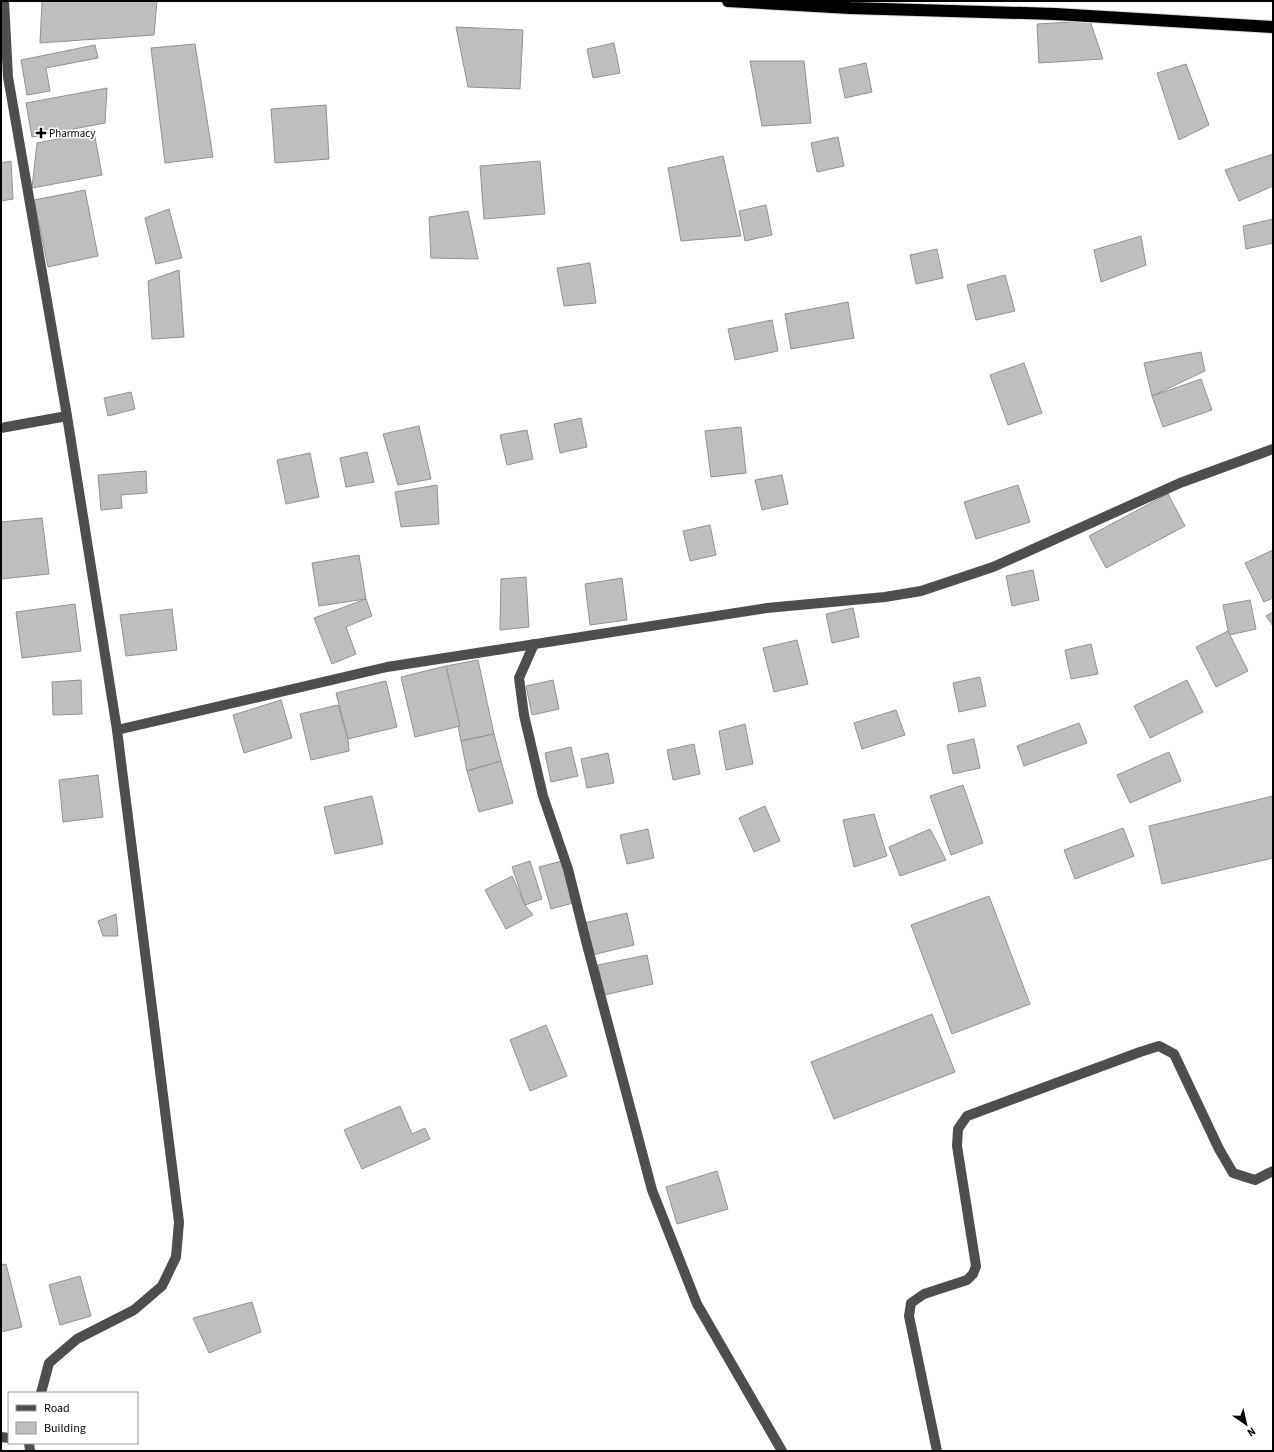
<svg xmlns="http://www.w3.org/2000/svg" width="1274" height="1452" viewBox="0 0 1274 1452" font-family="'Source Sans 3',sans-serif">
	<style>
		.building { fill: #bebebe; stroke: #929292 }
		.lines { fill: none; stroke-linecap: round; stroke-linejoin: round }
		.highway-casing { stroke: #dbdbdb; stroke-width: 14 }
		.minor { stroke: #4e4e4e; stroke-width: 10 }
		.highway { stroke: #000; stroke-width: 12 }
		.poi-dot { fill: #000; stroke: #fff; stroke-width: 1.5 }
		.labels { text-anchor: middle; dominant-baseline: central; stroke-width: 3; stroke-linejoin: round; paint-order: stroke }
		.poi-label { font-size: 11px; fill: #000; stroke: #fff; text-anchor: start }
	</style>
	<rect width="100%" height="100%" fill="#fff"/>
	<g class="building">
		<polygon points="42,1 157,1 154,35 40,43"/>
		<polygon points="1090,21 1103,59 1039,63 1037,24"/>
		<polygon points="456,27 523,30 520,89 468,87"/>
		<polygon points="614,43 620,73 593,78 587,49"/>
		<polygon points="195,44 213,157 165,163 151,48"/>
		<polygon points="95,45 98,58 46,68 50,91 27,95 21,60"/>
		<polygon points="750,61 804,61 811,123 762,126"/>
		<polygon points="866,63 872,92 845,98 839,69"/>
		<polygon points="1186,64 1209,125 1179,140 1157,73"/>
		<polygon points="107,88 105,123 32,137 26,103"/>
		<polygon points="326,105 329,159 275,163 271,109"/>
		<polygon points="94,132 102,175 32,188 37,143"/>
		<polygon points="838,137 844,166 817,172 811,143"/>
		<polygon points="1273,154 1273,186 1239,201 1225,170"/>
		<polygon points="723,156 741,236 681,241 668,168"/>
		<polygon points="11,161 13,199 1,201 1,163"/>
		<polygon points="540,161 545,214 484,219 480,166"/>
		<polygon points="85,190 98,256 48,267 34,200"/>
		<polygon points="766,205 772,235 745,241 739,211"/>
		<polygon points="169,209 182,258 156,264 145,218"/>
		<polygon points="468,211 478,259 431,258 429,217"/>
		<polygon points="1273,219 1273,243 1246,249 1243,226"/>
		<polygon points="1141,236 1146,265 1101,282 1094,250"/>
		<polygon points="937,249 943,278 916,284 910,255"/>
		<polygon points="590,263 596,303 564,306 557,268"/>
		<polygon points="179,270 184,337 152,339 148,281"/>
		<polygon points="1005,275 1015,311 976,320 967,285"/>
		<polygon points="848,302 854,338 791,349 785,314"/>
		<polygon points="772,320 778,351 735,360 728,329"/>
		<polygon points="1201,352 1205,371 1152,396 1144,363"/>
		<polygon points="1024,363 1042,413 1008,425 990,375"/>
		<polygon points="1201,379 1212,410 1163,427 1152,396"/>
		<polygon points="131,392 135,409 108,416 104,398"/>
		<polygon points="581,418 587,447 560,453 554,424"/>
		<polygon points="419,426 431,479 398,485 383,434"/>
		<polygon points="741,427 746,473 711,477 705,431"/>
		<polygon points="527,430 533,459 507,465 500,435"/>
		<polygon points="367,452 374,482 346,487 340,458"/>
		<polygon points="310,453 319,497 286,504 277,460"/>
		<polygon points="146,471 147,493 121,495 122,508 101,510 98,475"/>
		<polygon points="782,475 788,504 762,510 755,480"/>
		<polygon points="437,485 439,524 401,527 395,492"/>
		<polygon points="1018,485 1030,522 976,539 964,502"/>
		<polygon points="1168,494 1185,526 1106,568 1089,536"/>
		<polygon points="42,518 49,574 1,579 1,522"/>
		<polygon points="710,525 716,555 690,561 683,531"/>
		<polygon points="1273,550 1273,598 1264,602 1245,563"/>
		<polygon points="359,555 366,599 319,606 312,563"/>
		<polygon points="1033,570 1039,600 1012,606 1006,576"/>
		<polygon points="526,577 529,627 500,630 501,579"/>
		<polygon points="622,578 627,620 590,625 585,584"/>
		<polygon points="366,599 372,616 346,627 356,654 332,664 314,618"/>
		<polygon points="1250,600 1256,629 1229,635 1223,605"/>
		<polygon points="75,604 81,651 22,658 16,612"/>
		<polygon points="853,608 859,637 832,643 826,614"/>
		<polygon points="172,609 177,650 126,656 120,615"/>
		<polygon points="1273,612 1273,626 1266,616"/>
		<polygon points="1228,631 1248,671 1216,687 1196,647"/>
		<polygon points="797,640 808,684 774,692 763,648"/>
		<polygon points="1091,644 1098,674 1071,679 1065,650"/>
		<polygon points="478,660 494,734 461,741 446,666"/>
		<polygon points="446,666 460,726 415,737 401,677"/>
		<polygon points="980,677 986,706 959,712 953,683"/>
		<polygon points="81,680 82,714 53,715 52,682"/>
		<polygon points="553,680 559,709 532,715 526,686"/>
		<polygon points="1187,680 1203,712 1150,738 1134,706"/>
		<polygon points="386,681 397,727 348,739 336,693"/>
		<polygon points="281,700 292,738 244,753 233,715"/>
		<polygon points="338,705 348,739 349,751 311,760 300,714"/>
		<polygon points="896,710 905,735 862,749 854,723"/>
		<polygon points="1079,723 1087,743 1024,766 1017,746"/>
		<polygon points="745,724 753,764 726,770 719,731"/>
		<polygon points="494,734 501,761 467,771 461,741"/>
		<polygon points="974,739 980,768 953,774 947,745"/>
		<polygon points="694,744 700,774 673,780 667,750"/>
		<polygon points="571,747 578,776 551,782 545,753"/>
		<polygon points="1169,752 1181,781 1130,803 1117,775"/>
		<polygon points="608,753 614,783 587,788 581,759"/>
		<polygon points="501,761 513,803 479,812 467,771"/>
		<polygon points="98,775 103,817 63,822 59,780"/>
		<polygon points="963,785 983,843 951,855 930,796"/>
		<polygon points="372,796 383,844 335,854 324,807"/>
		<polygon points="1273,796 1273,858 1162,884 1149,826"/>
		<polygon points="765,806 780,841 754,852 739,818"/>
		<polygon points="874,814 887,856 854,867 843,820"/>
		<polygon points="1123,828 1134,856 1075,879 1064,850"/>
		<polygon points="648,829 654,858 627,864 620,835"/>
		<polygon points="930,829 946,860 900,876 889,847"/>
		<polygon points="530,861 542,899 525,905 512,867"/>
		<polygon points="562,861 573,903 551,909 539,867"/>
		<polygon points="512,876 525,905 533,915 506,929 485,890"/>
		<polygon points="989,896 1030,1004 952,1034 911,925"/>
		<polygon points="627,913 634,945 592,955 584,923"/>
		<polygon points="116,914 118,936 103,936 98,921"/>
		<polygon points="647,955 653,984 604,995 598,965"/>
		<polygon points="932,1014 955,1072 834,1119 811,1062"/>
		<polygon points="546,1025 567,1076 530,1091 510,1040"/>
		<polygon points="400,1106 412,1134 425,1128 430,1139 362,1169 344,1130"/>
		<polygon points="717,1171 728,1209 677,1224 666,1187"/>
		<polygon points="6,1264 22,1327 1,1332 1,1265"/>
		<polygon points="80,1276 91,1316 60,1325 49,1285"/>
		<polygon points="252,1302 261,1332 209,1353 193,1318"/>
	</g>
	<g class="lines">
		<defs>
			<polyline id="highway" points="728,1 850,8 1055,14 1273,27"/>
		</defs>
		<use href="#highway" class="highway-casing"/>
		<g class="minor">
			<polyline points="4,1 8,77 67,416 117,730 179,1222 176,1257 162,1286 134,1310 77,1339 49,1363 41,1393"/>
			<polyline points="1,428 67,416"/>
			<polyline points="534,644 519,678 524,715 543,796 568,869 586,941 652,1190 697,1304 782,1451"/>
			<polyline points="117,730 387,667 767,608 885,597 921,591 993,567 1180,483 1273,449"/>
			<polyline points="1,1437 9,1438"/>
			<polyline points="29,1443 30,1451"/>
			<polyline points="937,1451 909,1316 911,1303 924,1294 967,1280 973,1274 976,1266 957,1146 958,1129 967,1116 1140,1052 1159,1046 1174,1054 1219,1149 1233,1173 1255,1180 1273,1171"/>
		</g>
		<use href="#highway" class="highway"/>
	</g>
	<path class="poi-dot" d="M39 127h4v4h4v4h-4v4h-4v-4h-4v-4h4z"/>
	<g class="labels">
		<g class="poi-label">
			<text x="49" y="133">Pharmacy</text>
		</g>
	</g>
	<rect width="1274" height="1452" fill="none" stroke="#000000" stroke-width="4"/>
	<rect x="8" y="1392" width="130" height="52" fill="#ffffff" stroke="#999999"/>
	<rect x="16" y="1405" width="20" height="6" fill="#4e4e4e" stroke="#999999"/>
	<text x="44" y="1412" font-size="12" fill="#000000">Road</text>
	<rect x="16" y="1422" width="20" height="12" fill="#bebebe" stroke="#999999"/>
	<text x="44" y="1432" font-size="12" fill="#000000">Building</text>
	<g transform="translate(1246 1424) rotate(146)" stroke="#ffffff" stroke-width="3" paint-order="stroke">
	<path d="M0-3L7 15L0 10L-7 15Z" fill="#000000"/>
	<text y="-6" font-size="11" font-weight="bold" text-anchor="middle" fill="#000000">N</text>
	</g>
</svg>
